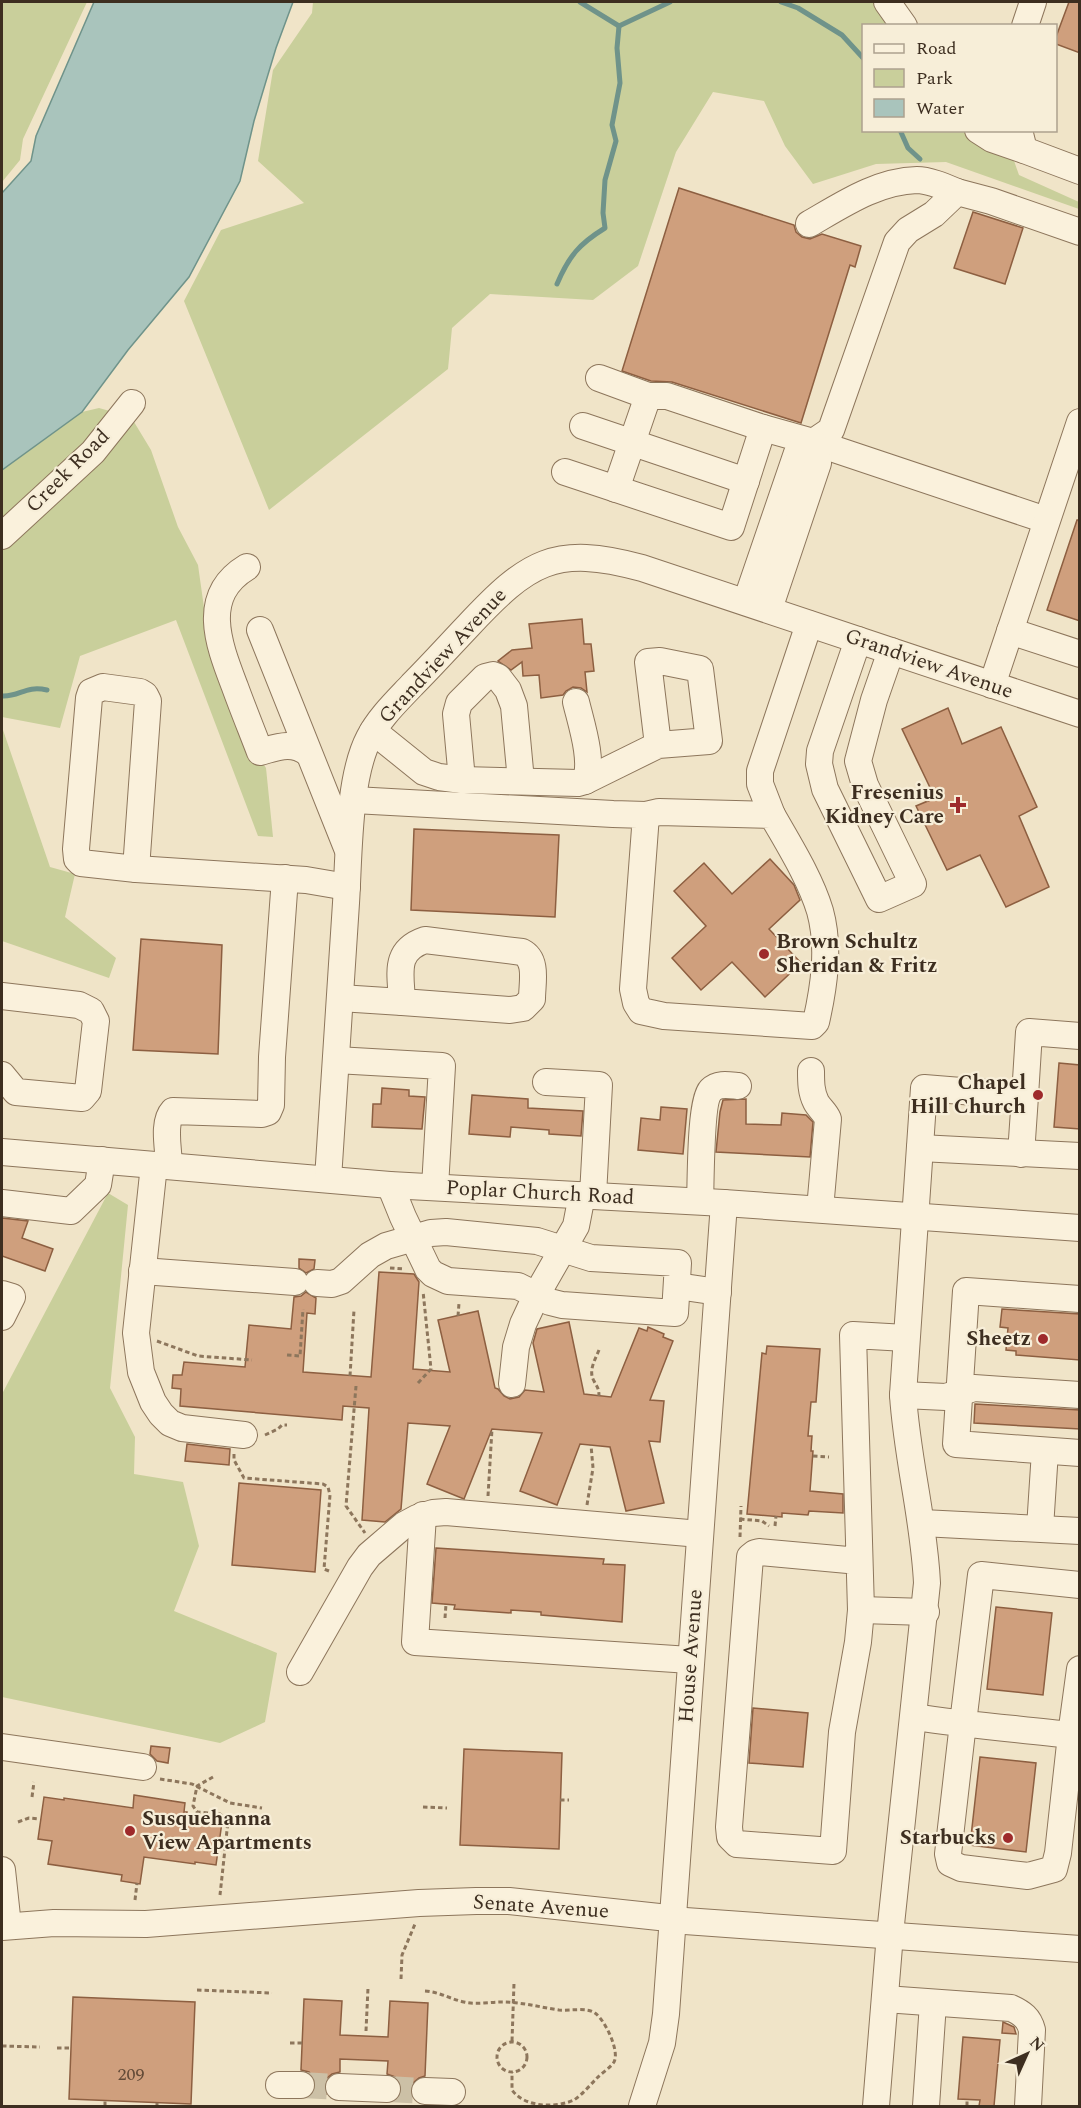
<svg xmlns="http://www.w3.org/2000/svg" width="1081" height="2108" viewBox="0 0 1081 2108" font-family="Spectral,serif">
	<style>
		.green { fill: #c9cf9b }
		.water { fill: #a9c4bc; stroke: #6f938a; stroke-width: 1.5 }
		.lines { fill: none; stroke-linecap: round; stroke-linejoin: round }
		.stream { stroke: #6f938a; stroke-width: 5 }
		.building { fill: #cf9f7d; stroke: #8d5f41; stroke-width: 1.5 }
		.minor-tunnel { stroke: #ccc0a6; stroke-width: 26; stroke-dasharray: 26 13; stroke-linecap: butt }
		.minor-casing { stroke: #8d765c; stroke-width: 28 }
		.path { stroke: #8d765c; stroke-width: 3; stroke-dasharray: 4.5 3; stroke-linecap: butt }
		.minor { stroke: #faf1dc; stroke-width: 26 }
		.poi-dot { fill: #9e2a2b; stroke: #f7eed8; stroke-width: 2 }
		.labels { text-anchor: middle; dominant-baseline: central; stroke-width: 4.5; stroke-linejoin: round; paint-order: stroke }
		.number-label { font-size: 18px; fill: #624a37 }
		.street-label { font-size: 21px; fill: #3d2e20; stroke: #f7eed8 }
		.poi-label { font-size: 21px; font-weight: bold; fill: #3d2e20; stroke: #f7eed8; text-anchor: end }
	</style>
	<rect width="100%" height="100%" fill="#f0e4c8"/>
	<g class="green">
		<polygon points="2,2 87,2 23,139 20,160 2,182"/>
		<polygon points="313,2 880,2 895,25 864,26 864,130 964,131 1013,158 1019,175 1079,202 1079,209 946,162 876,164 813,184 785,146 764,101 713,92 676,152 638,266 593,300 490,294 452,328 448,369 269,510 184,301 221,230 304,203 258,161 273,70 312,13"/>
		<polygon points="99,408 131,417 151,450 178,527 198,565 208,636 250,744 266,768 273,837 258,836 176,620 80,656 60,728 2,717 2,470 82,412"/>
		<polygon points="2,727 50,867 75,874 65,917 116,958 109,978 2,941"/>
		<polygon points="108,1193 128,1205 110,1388 135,1437 134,1474 183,1482 199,1546 174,1611 277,1653 265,1722 220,1743 2,1697 2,1394"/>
	</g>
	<polygon class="water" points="94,2 293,2 276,48 254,121 240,181 189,277 128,350 82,412 2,470 2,193 31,161 36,136"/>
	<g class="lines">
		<g class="stream">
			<polyline points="580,2 619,26"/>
			<polyline points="781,2 798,8 842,35 864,59"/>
			<polyline points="619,26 670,2"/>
			<polyline points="900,130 908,148 920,159"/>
			<path d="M557,284C569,256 579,244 605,228L603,213L605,180L616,141L612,125L620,83L617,48L619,26"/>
			<path d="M2,696C20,697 25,685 47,690"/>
		</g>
	</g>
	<g class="building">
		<polygon points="1069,2 1080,2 1080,53 1056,44 1056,37"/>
		<polygon points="679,188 794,225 796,232 802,237 810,239 822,234 861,246 855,267 850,265 801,423 672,382 651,381 622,371"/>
		<polygon points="973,212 1023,228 1005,284 954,268"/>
		<polygon points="1077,520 1080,520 1080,621 1047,610"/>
		<polygon points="582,619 584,644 591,644 594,671 585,672 587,692 581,688 573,687 566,691 563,695 541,698 539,675 523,676 522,662 511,670 498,661 512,650 532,648 529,624"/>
		<polygon points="948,708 962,744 1001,727 1037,807 1019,816 1049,887 1006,907 980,855 947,870 916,806 935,798 902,729"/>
		<polygon points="414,829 559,835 555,917 411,910"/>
		<polygon points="770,859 794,885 800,900 769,929 801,963 765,997 732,962 701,990 672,958 706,926 674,891 704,863 732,894"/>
		<polygon points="141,939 222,945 218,1054 133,1050"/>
		<polygon points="1059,1063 1080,1065 1080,1129 1054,1127"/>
		<polygon points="382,1088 409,1090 409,1096 425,1097 422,1129 372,1127 373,1104 381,1104"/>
		<polygon points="472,1095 528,1099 528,1108 583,1111 581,1136 549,1134 549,1130 511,1127 510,1137 469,1134"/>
		<polygon points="746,1099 746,1124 781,1125 782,1113 806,1115 813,1122 810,1157 716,1152 720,1112 723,1100"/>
		<polygon points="661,1107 687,1109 683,1154 638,1150 641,1118 660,1120"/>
		<polygon points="2,1218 28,1221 22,1238 53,1249 45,1271 2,1256"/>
		<polygon points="299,1259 315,1260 314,1269 306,1273 299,1268"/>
		<polygon points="379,1272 414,1274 419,1282 413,1369 450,1372 438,1320 478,1311 495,1388 498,1389 504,1396 510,1399 519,1397 525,1390 544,1392 533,1343 537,1329 569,1322 584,1394 611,1397 639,1328 647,1331 648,1327 664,1334 663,1337 673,1341 650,1400 664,1401 660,1442 649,1441 664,1503 626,1511 610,1447 580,1444 557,1505 520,1491 542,1433 492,1429 464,1499 427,1484 450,1426 408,1423 401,1509 385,1522 362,1520 369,1408 343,1406 342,1420 180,1406 181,1389 172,1388 173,1375 182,1375 184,1362 245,1367 249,1325 291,1329 294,1297 301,1296 306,1292 316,1298 315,1314 307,1313 303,1372 371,1377"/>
		<polygon points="1002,1309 1080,1314 1080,1360 1016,1355 1016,1351 1006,1350 1008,1328 1000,1327"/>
		<polygon points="767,1346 820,1349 816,1402 811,1402 808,1436 812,1436 811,1451 813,1451 810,1491 843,1494 843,1513 809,1511 808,1515 782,1513 782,1517 747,1514 762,1353 766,1354"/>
		<polygon points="975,1404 1080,1410 1080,1429 974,1423"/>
		<polygon points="187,1444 230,1449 229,1465 185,1461"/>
		<polygon points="239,1483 321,1490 315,1572 232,1565"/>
		<polygon points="436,1548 604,1559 603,1564 625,1565 622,1622 541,1615 541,1612 511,1610 511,1613 454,1609 455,1605 432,1603"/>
		<polygon points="996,1607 1052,1613 1043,1695 987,1689"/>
		<polygon points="753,1708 808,1713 803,1767 749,1763"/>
		<polygon points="151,1746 170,1748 168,1763 157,1761 150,1754"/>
		<polygon points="464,1749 562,1753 559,1849 460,1845"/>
		<polygon points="980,1757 1036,1763 1026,1852 970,1845"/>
		<polygon points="134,1795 185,1803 184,1812 187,1812 187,1815 222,1822 216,1865 195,1862 195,1864 144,1857 140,1884 121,1881 122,1875 48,1864 52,1841 38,1839 44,1797 64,1800 64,1798 133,1808"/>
		<polygon points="73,1997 195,2002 191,2104 69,2099"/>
		<polygon points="304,1999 342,2001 340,2035 388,2037 390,2001 428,2003 425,2076 419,2078 413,2083 410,2090 411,2097 400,2096 402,2089 400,2083 395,2077 387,2074 388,2061 340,2059 340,2072 332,2074 326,2079 324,2087 326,2094 313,2093 316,2086 314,2078 309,2072 301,2070"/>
		<polygon points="1003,2022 1014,2027 1016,2034 1002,2033"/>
		<polygon points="963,2037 1000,2040 994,2106 979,2106 980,2100 958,2099"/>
	</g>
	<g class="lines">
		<g class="minor-tunnel">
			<polyline points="301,2085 339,2087"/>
			<polyline points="387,2089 425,2091"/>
		</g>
		<defs>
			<g id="minor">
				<polyline points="887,2 904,26"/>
				<polyline points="1025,26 1033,2"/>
				<polyline points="978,130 992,139 1024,150"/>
				<polyline points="1019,130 1024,150 1080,171"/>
				<path d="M809,224C842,205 877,181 917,180C929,180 945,187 957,192"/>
				<polyline points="599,378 648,396 667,396 763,428 813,442 1046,520"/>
				<polyline points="583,426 746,481"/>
				<polyline points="565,472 731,527 763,428"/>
				<polyline points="616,489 648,396"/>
				<polyline points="2,536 93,452 132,403"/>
				<path d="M247,567C199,596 219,645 235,687C243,709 252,731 260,752C278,747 292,741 308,753"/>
				<polyline points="746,602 797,453 831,430 897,242 908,230 934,214 957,192 991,201 1080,232"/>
				<polyline points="769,609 818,463 813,442"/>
				<polyline points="260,630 347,848"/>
				<polyline points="1010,631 1080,654"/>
				<polyline points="858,640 820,751 819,764 825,789 879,899 913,884 865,785 858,761 874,700 891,651"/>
				<polyline points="992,685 1080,422"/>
				<polygon points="103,687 140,692 145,695 148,701 136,869 81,863 77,859 76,849 89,698 91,692"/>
				<path d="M373,731L424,772L439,777L462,780L578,783L585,781C594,762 581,723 576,702"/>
				<polyline points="462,780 456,714 459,703 485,677 493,675 498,677 508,690 514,706 521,781"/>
				<polyline points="585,781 658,745 709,741 700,669 660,661 648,662 658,745"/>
				<path d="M354,800L613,814L646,815L659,812L772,815C789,845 810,878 820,911C830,947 824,987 816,1022L812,1026L664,1016L641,1011L636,1003L633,989L646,815"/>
				<polyline points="772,815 760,784 760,771 809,624"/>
				<polyline points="136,869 306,880 347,887"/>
				<path d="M425,940L522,952C538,960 532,983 532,999L523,1008L510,1010L402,1002C401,974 393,951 425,940Z"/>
				<polyline points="2,996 79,1005 91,1011 96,1021 88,1091 82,1098 16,1092 2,1075"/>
				<polyline points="340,998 402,1002"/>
				<polyline points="336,1060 442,1066 435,1187"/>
				<path d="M811,1071C811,1082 811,1092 816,1102C819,1108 825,1112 828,1119L820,1209"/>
				<polyline points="546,1082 599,1085 593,1195"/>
				<polyline points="920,1148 1080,1156"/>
				<polyline points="2,1152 390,1185 724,1203 1080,1228"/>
				<polyline points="1021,1154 1025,1096"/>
				<polyline points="154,1165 136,1333 141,1372 153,1402 161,1414 170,1423 182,1428 244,1435"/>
				<path d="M169,1166C169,1150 162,1123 173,1111L262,1114L268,1112L271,1105L272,1057L285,878"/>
				<path d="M328,1179C334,1087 340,995 346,903C349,856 348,778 369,738C379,718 397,701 412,685C431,666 449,646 468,626C528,562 554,544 642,568L1080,714"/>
				<path d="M700,1201C701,1182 700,1101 711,1090C718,1083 728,1085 738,1086"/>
				<polyline points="2,1203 71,1211 98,1185 102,1160"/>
				<polyline points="142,1271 295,1282"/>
				<polyline points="317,1283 332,1284 341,1281 370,1255 386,1246 431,1233 446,1232 537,1241 591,1258 678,1263 675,1313 562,1305 550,1302 518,1286 448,1281 433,1274 428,1269 403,1217 390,1185"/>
				<polyline points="677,1286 718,1292"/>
				<polyline points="2,1294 12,1297 2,1317"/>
				<polyline points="1080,1299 966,1291 956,1444 1080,1453"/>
				<polyline points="512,1384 516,1347 523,1324 537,1294 576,1226 582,1195"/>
				<polyline points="903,1395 946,1397 974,1388 1080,1395"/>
				<polyline points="423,1515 415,1642 690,1660"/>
				<polyline points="922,1523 1080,1531"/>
				<polyline points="1040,1528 1045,1451"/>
				<polyline points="859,1561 759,1552 755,1553 750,1557 729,1827 730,1837 737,1844 833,1851 842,1732 858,1642 861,1610 853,1335 906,1338"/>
				<polyline points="861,1610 926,1612"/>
				<polyline points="300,1672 360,1567 369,1555 404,1525 417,1518 433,1513 446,1512 700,1534"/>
				<path d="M914,1717C966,1725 1019,1729 1071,1735L1058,1853L1054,1869L1028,1876L961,1868L950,1863L948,1854L963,1723L981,1575L1080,1585"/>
				<polyline points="1071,1735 1080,1669"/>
				<polyline points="2,1747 143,1767"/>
				<polyline points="2,1870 8,1926"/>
				<polyline points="2,1927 54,1923 146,1924 419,1903 476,1901 509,1901 659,1917 685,1921 1080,1949"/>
				<path d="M885,1999L1011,2008C1022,2013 1029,2018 1032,2030L1028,2106"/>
				<polyline points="279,2085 301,2085"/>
				<polyline points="339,2087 387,2089"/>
				<polyline points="425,2091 452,2092"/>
				<polyline points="642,2106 662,2043 666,2014 724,1203"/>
				<path d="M876,2106L890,1934L927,1583C924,1519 907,1459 903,1395L924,1088L1025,1096L1029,1032L1080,1036"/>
				<polyline points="926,2106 933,2003"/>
			</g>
		</defs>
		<use href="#minor" class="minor-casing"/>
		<g class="path">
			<polyline points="390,1268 404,1269"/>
			<polyline points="458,1316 459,1303"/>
			<polyline points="157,1341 198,1356 252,1360"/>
			<path d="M599,1350C595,1360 588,1371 594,1381C597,1387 599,1388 599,1396"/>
			<polyline points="287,1355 300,1356 303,1309"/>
			<polyline points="350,1376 354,1310"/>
			<polyline points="418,1383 431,1369 423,1291"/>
			<polyline points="356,1386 346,1506 365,1533"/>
			<polyline points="265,1435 278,1429 282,1425 287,1425"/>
			<polyline points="234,1454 234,1460 244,1478 323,1484 328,1487 330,1495 324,1569 329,1571"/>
			<polyline points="813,1456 829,1457"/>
			<polyline points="488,1496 492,1429"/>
			<polyline points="587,1505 593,1468 591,1445"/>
			<polyline points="740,1519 762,1521 769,1526"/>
			<polyline points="775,1526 776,1516"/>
			<polyline points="740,1537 741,1506"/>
			<polyline points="445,1618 446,1604"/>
			<polyline points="213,1777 197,1786 193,1806 197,1812 220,1814 228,1821 220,1895"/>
			<polyline points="160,1779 192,1784 230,1803 262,1808"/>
			<polyline points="32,1797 34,1782"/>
			<polyline points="560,1800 569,1800"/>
			<polyline points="423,1807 447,1808"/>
			<polyline points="18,1822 29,1818 39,1819"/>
			<polyline points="135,1900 137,1883"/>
			<polyline points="401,1979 402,1955 415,1924"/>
			<polyline points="197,1990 272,1993"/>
			<path d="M425,1991C440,1992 450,1999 464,2002C476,2005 489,2002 501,2002C521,2002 539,2007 559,2010C570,2011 587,2007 595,2013C605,2020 620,2051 614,2062C610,2068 602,2073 597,2078C590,2085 583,2094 574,2100C556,2108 525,2108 512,2090V2072"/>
			<polyline points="366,2031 368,1988"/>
			<polyline points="512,2041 514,1983"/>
			<circle cx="512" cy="2057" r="15"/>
			<polyline points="290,2043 302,2043"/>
			<polyline points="2,2046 40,2047"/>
			<polyline points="57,2048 71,2048"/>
			<polyline points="157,2103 157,2106"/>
			<polyline points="105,2106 105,2101"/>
			<polyline points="967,2106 967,2099"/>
		</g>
		<use href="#minor" class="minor"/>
	</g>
	<g class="poi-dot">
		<path d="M955 796h6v6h6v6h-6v6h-6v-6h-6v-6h6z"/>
		<circle cx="764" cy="954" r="6"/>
		<circle cx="1038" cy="1095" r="6"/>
		<circle cx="1043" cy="1339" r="6"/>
		<circle cx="130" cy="1831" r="6"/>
		<circle cx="1008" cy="1838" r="6"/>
	</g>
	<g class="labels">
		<g class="number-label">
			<text x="131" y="2074">209</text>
		</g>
		<g class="street-label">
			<text transform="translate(68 471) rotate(-45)">Creek Road</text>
			<text transform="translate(443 656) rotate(-47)">Grandview Avenue</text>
			<text transform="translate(929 664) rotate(19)">Grandview Avenue</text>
			<text transform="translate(540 1193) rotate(3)">Poplar Church Road</text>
			<text transform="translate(691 1656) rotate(-86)">House Avenue</text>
			<text transform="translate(541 1907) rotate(4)">Senate Avenue</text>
		</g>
		<g class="poi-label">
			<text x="944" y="793">Fresenius<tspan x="944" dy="24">Kidney Care</tspan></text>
			<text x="776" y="942" text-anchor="start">Brown Schultz<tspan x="776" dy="24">Sheridan &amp; Fritz</tspan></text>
			<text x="1026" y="1083">Chapel<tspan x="1026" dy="24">Hill Church</tspan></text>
			<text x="1031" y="1339">Sheetz</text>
			<text x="142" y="1819" text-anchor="start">Susquehanna<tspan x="142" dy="24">View Apartments</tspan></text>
			<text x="996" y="1838">Starbucks</text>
		</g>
	</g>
	<rect width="1081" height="2108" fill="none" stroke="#3d2e20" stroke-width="6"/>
	<rect x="862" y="24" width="195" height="108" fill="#f7eed8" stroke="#ada18e" stroke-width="1.5"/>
	<rect x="874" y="44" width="30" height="9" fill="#faf1dc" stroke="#ada18e" stroke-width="1.5"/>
	<text x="916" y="54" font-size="18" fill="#3d2e20">Road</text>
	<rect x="874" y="69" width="30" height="18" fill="#c9cf9b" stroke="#ada18e" stroke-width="1.5"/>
	<text x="916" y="84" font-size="18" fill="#3d2e20">Park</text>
	<rect x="874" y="99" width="30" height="18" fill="#a9c4bc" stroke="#ada18e" stroke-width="1.5"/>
	<text x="916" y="114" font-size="18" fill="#3d2e20">Water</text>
	<g transform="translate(1027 2054) rotate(45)" stroke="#f7eed8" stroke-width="4.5" paint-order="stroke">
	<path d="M0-4.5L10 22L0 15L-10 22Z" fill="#3d2e20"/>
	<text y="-9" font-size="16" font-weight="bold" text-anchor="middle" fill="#3d2e20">N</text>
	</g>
</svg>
